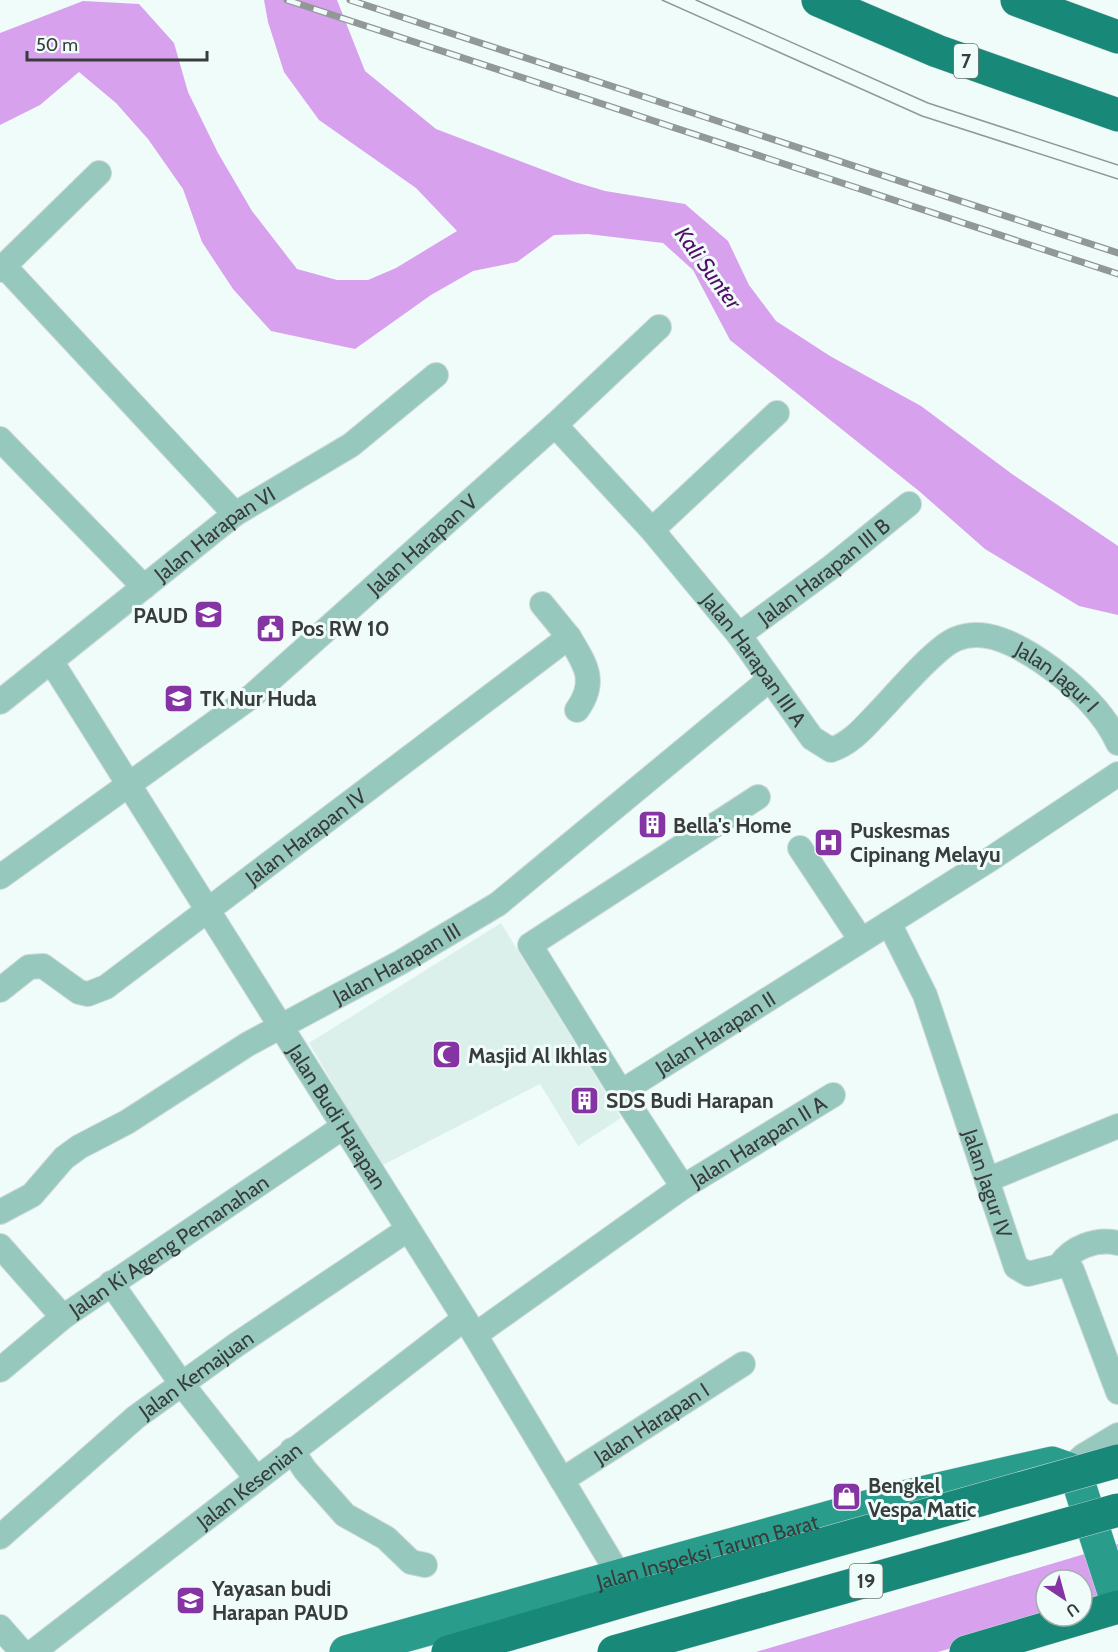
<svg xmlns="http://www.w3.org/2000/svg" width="1118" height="1652" viewBox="0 0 1118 1652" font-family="Cabin,sans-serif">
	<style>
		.built { fill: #dcf0eb }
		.water { fill: #d7a1ee }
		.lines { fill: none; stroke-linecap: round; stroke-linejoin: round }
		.street-casing { stroke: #cfd9d7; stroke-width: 26 }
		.primary-casing { stroke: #cfd9d7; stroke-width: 34 }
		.highway-casing { stroke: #cfd9d7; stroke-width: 34 }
		.street { stroke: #96c8bd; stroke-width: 24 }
		.primary { stroke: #299c8b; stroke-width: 33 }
		.highway { stroke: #188878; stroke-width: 33 }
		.tram { stroke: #919896; stroke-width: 1.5 }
		.rail-casing { stroke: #919896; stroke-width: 7 }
		.rail { stroke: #f0fcf9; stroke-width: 4.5; stroke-dasharray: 14; stroke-linecap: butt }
		.highway-bridge-casing { stroke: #cfd9d7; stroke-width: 34; stroke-linecap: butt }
		.highway-bridge { stroke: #188878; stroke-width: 33 }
		.labels { text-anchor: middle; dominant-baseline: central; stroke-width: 6; stroke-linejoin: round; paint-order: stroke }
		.shield { fill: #f0fcf9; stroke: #6f7674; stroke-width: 1.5 }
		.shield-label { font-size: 20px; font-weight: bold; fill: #383c3b }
		.street-label { font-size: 21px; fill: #383c3b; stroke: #f0fcf9 }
		.poi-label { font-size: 21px; font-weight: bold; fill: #383c3b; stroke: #f0fcf9; text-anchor: start }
		.water-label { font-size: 22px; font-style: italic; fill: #520b69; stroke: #f0fcf9 }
	</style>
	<rect width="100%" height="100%" fill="#f0fcf9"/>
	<polygon class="built" points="501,923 621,1118 578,1146 540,1084 381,1166 309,1043"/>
	<g class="water">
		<polygon points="264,0 337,0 365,71 436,129 575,182 605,191 685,204 728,241 749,285 776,321 830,356 921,406 1012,474 1118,546 1118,615 1079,606 985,549 919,491 730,340 693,270 663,243 588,234 554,235 517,262 473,271 431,295 355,349 271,331 233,289 202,242 183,189 148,139 116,103 79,72 40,105 0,125 0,33 83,1 139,4 174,43 188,92 218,153 252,211 297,269 337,280 368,280 396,268 457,231 416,188 319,120 284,72 268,22"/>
		<polygon points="1118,1544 1118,1600 1082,1610 1082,1580 1046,1580 1046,1616 1062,1616 938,1652 756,1652"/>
	</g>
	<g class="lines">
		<defs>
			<g id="street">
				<polyline points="4,266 235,514"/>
				<polyline points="0,270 99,173"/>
				<path id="s1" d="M555,425L652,530L739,635L812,738L831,750C849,744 861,731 874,717C892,699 935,647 956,639C985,627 1017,645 1041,661C1070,681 1103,710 1118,743"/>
				<polyline points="0,439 144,587"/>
				<polyline points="652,530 777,413"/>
				<path id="s2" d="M739,635L830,568L909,504"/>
				<path d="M569,637C585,664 598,681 577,710"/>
				<path id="s3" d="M51,661L475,1335L619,1575"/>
				<path id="s4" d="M0,702L235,514L351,445L436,375"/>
				<polyline points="800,848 861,940"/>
				<path id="s5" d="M0,877L252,696L555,425L659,327"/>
				<path id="s6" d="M889,923L925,995L1016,1267L1028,1274L1064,1265L1072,1270L1118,1392"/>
				<path id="s7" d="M0,990L29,967L43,966L79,992L88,994L106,987L569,637L542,604"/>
				<polyline points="621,1092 530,945 758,797"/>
				<polyline points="987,1180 1118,1126"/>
				<path id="s8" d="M683,1187L833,1095"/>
				<path id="s9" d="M0,1212L32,1195L64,1158L79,1147L127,1122L248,1044L401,962L498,904L770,679"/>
				<polyline points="0,1246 63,1317"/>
				<path d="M1059,1266C1072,1247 1096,1238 1118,1243"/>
				<polyline points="111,1283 181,1383 256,1478"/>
				<path id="s10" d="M475,1335L683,1187L621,1092L992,858L1118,774"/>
				<path id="s11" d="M0,1370L63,1317L343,1127"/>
				<polyline points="292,1450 305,1470 345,1515 386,1538 411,1562 425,1565"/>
				<polyline points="1069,1469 1083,1456 1118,1435"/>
				<path id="s12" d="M562,1480L743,1364"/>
				<path id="s13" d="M0,1537L136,1417L236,1345L407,1230"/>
				<polyline points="0,1627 22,1652"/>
				<path id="s14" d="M33,1652L464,1319"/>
			</g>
			<g id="primary">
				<path id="s15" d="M346,1652L899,1498L1052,1463L1069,1469L1079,1484L1118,1605"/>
			</g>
			<g id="highway">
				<polyline points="818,0 937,51 1118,115"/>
				<polyline points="1017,0 1118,37"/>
				<polyline points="448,1652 650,1593"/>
				<polyline points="966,1652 1118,1607"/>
			</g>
		</defs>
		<use href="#street" class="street-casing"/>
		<use href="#primary" class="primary-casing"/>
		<use href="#highway" class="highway-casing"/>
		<use href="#street" class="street"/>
		<use href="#primary" class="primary"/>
		<use href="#highway" class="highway"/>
		<g class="tram">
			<polyline points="662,0 922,116 1118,179"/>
			<polyline points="696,0 928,103 1118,165"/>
		</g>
		<defs>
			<g id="rail">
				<polyline points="287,0 1118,274"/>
				<polyline points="350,0 1118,253"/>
			</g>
		</defs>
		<use href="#rail" class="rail-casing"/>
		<use href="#rail" class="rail"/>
		<defs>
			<g id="highway-bridge">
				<polyline points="650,1593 1118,1461"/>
				<polyline points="614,1652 1118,1510"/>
			</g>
		</defs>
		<use href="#highway-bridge" class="highway-bridge-casing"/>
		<use href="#highway-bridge" class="highway-bridge"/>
	</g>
	<defs>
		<symbol id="school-square" viewBox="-11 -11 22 22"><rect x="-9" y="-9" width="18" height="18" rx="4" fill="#8534a3" stroke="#f0fcf9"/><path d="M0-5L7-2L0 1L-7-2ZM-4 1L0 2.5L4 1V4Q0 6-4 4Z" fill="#fff"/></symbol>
		<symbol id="civic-square" viewBox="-11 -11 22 22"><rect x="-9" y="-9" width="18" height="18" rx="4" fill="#8534a3" stroke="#f0fcf9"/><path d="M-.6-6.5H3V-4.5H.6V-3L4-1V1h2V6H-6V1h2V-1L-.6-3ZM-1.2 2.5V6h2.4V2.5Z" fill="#fff"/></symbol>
		<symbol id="building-square" viewBox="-11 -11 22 22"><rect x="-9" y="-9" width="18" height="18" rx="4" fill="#8534a3" stroke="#f0fcf9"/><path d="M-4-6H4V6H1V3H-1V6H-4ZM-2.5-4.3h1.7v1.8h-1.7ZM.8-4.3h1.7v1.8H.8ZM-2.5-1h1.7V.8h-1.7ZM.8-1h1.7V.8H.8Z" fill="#fff"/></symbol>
		<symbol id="hospital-square" viewBox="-11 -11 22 22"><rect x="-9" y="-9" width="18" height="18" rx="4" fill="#8534a3" stroke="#f0fcf9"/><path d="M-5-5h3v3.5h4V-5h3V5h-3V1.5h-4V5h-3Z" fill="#fff"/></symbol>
		<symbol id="mosque-square" viewBox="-11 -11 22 22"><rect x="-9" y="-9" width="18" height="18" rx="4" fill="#8534a3" stroke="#f0fcf9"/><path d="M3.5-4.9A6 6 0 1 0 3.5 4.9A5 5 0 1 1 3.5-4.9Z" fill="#fff"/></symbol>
		<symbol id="shop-square" viewBox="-11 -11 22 22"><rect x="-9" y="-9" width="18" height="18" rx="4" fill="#8534a3" stroke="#f0fcf9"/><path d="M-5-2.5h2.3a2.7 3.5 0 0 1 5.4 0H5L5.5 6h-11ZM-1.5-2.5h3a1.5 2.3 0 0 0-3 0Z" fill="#fff"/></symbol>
	</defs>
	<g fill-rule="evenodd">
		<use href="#school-square" x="192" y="598" width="33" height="33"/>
		<use href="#civic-square" x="254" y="612" width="33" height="33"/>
		<use href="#school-square" x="162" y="682" width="33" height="33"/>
		<use href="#building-square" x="636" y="808" width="33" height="33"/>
		<use href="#hospital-square" x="812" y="826" width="33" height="33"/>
		<use href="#mosque-square" x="430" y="1038" width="33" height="33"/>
		<use href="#building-square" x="568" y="1084" width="33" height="33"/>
		<use href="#shop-square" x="830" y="1480" width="33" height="33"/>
		<use href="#school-square" x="174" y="1584" width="33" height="33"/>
	</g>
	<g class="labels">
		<g class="shield">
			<rect x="954" y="44" width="24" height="34" rx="4.5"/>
			<rect x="849.5" y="1564" width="33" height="34" rx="4.5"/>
		</g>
		<g class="shield-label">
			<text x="966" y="61">7</text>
			<text x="866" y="1581">19</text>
		</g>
		<g class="street-label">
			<text stroke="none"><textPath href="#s4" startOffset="273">Jalan Harapan VI</textPath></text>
			<text stroke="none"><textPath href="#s5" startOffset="538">Jalan Harapan V</textPath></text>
			<text stroke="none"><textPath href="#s2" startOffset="106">Jalan Harapan III B</textPath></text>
			<text stroke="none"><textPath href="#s1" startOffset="308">Jalan Harapan III A</textPath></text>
			<text stroke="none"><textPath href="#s1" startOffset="710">Jalan Jagur I</textPath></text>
			<text stroke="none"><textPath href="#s7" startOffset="374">Jalan Harapan IV</textPath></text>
			<text stroke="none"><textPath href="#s9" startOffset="471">Jalan Harapan III</textPath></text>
			<text stroke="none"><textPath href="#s10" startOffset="480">Jalan Harapan II</textPath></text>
			<text stroke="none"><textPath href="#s3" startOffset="538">Jalan Budi Harapan</textPath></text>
			<text stroke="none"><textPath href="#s8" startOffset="88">Jalan Harapan II A</textPath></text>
			<text stroke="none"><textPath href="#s6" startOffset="279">Jalan Jagur IV</textPath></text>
			<text stroke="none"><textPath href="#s11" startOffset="210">Jalan Ki Ageng Pemanahan</textPath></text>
			<text stroke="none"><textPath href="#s13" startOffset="255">Jalan Kemajuan</textPath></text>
			<text stroke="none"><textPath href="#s12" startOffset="106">Jalan Harapan I</textPath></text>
			<text stroke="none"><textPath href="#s14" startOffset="273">Jalan Kesenian</textPath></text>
			<text stroke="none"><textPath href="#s15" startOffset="375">Jalan Inspeksi Tarum Barat</textPath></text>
		</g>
		<g class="poi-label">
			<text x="188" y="615" text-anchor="end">PAUD</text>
			<text x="291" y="628">Pos RW 10</text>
			<text x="200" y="698">TK Nur Huda</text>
			<text x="673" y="825">Bella's Home</text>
			<text x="850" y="830">Puskesmas<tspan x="850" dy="24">Cipinang Melayu</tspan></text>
			<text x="468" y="1055">Masjid Al Ikhlas</text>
			<text x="606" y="1100">SDS Budi Harapan</text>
			<text x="868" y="1485">Bengkel<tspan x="868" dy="24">Vespa Matic</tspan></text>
			<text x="212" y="1588">Yayasan budi<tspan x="212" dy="24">Harapan PAUD</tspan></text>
		</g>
		<g class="water-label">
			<text transform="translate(708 268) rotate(54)">Kali Sunter</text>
		</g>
	</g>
	<g transform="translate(1064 1598) rotate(144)"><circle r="28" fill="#f0fcf9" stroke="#a6afad" stroke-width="1.5"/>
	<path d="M0-4.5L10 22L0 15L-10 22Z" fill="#8534a3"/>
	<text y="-9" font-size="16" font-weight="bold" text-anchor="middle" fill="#383c3b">U</text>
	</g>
	<path d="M27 51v9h180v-9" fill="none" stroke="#383c3b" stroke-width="3"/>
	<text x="36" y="51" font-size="18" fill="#383c3b" stroke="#f0fcf9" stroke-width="4.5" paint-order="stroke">50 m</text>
</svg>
